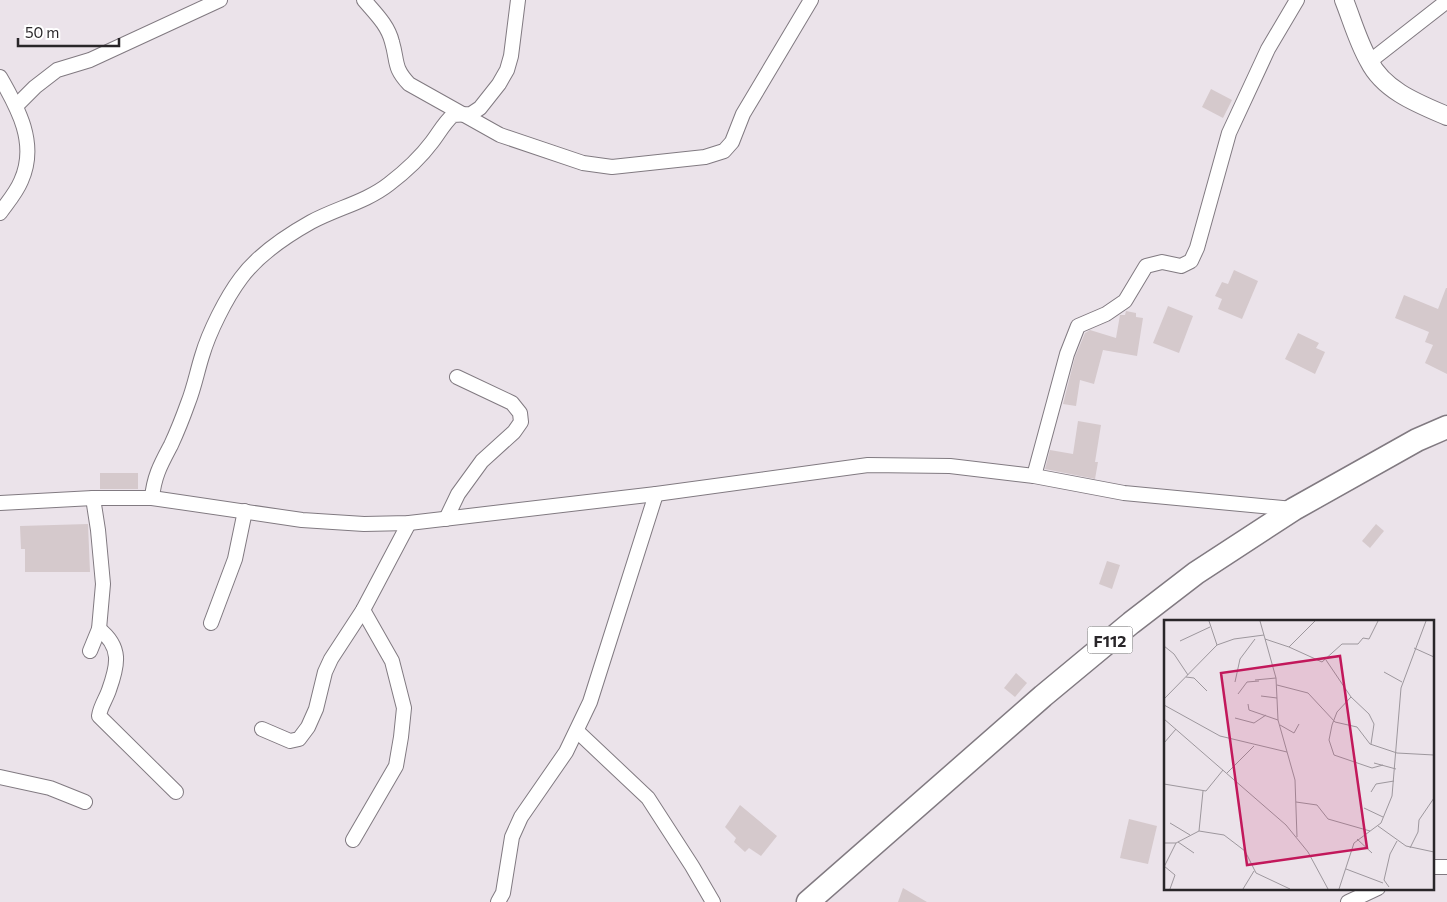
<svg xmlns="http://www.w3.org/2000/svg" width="1447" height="902" viewBox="0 0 1447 902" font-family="Commissioner,sans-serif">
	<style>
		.building { fill: #d5c9cc }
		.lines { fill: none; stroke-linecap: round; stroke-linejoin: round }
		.minor-casing { stroke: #817a81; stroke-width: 16 }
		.tertiary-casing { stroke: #817a81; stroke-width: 20 }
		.primary-casing { stroke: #817a81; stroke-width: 25 }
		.minor { stroke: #fff; stroke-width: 14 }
		.tertiary { stroke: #fff; stroke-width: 18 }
		.primary { stroke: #fff; stroke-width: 22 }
		.labels { text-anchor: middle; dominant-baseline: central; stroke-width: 5; stroke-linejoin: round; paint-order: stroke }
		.shield { fill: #fff; stroke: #696769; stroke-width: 1 }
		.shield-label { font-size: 16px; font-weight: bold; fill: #292629 }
		.inset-road { fill: none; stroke: #9d979d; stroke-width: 1 }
		.view { fill: #c2185b; fill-opacity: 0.15; stroke: #c2185b; stroke-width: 2.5 }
		.inset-edge { fill: none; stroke: #292629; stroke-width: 2.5 }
	</style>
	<rect width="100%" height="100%" fill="#ebe3ea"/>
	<g class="building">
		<polygon points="1211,89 1232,100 1223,118 1202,107"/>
		<polygon points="1234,270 1258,281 1242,319 1218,309 1222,299 1215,296 1222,282 1228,284"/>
		<polygon points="1446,288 1447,288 1447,374 1425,363 1433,345 1425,342 1429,332 1395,318 1404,295 1438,309"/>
		<polygon points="1168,306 1193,316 1179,353 1153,343"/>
		<polygon points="1126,311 1136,313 1136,317 1143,318 1137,356 1103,350 1094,384 1080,380 1076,406 1063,404 1075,357 1085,333 1090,330 1116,338 1120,315 1125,315"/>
		<polygon points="1298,333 1319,343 1316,348 1325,352 1315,374 1285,359"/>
		<polygon points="1078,421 1101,425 1095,462 1098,462 1095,479 1045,469 1050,450 1073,454"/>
		<rect x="100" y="473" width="38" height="16"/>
		<polygon points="88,524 90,572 25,572 25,549 21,549 20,526"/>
		<polygon points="1376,524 1384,531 1370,548 1362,541"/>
		<polygon points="1107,561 1120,565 1112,589 1099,584"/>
		<polygon points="1016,673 1027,683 1015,697 1004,688"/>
		<polygon points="740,805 777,836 761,856 749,848 745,852 734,842 736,838 725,827"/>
		<polygon points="1129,819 1157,826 1148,864 1120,858"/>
		<polygon points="903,888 927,902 898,902"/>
	</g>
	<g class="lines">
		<defs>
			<g id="minor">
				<path d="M364,0C375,13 388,25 392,42C398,62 393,67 409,84L500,135L583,163L612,167L705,157L724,151L732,142L743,114L811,0"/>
				<polyline points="1369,62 1447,1"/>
				<path d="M0,77C18,108 38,144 21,181C16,193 7,203 0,213"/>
				<polyline points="17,105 35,87 57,70 90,60 220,0"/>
				<polyline points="1034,476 1067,354 1078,326 1106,314 1125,301 1146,266 1162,262 1181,266 1191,261 1197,248 1229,133 1268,49 1297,0"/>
				<path d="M152,498C154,476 161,464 171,445C177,432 183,417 188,403C194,388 197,372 202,356C209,332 226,298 241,278C258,255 286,236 311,222C337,208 366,202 389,184C406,171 420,158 432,142C439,133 444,123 453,115L471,114L480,108L499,84L507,70L511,56L518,0"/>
				<polyline points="0,503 93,498 152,498 302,520 364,524 409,523 656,494 868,465 950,466 1034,476 1124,493 1293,509"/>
				<polyline points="446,519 458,494 482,461 514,432 521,422 520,413 512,403 457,377"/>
				<polyline points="211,623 235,559 245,511"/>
				<path d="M99,629C122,647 118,665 109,690C106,699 100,707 99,716L176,792"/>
				<polyline points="90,651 99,629 103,584 98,530 93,498"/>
				<polyline points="262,729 290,741 299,739 308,727 316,709 325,672 331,659 363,610 409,523"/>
				<polyline points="577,731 648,798 692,866 713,902"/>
				<polyline points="0,777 50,788 85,802"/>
				<polyline points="353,840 396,766 401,737 404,708 392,661 363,610"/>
				<polyline points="1433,867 1447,867"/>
				<polyline points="498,902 503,893 512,837 521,817 566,752 590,702 656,494"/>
				<polyline points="1348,902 1378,888"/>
			</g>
			<path id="tertiary" d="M1344,0C1352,20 1358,42 1369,61C1384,91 1419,104 1447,116"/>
			<polyline id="primary" points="808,902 1043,696 1131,623 1196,573 1294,509 1417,440 1447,427"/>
		</defs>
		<use href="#minor" class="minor-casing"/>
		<use href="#tertiary" class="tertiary-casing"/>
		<use href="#primary" class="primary-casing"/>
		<use href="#minor" class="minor"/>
		<use href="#tertiary" class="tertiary"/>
		<use href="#primary" class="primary"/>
	</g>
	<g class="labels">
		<rect class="shield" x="1087.5" y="626.5" width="45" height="27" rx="4"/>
		<g class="shield-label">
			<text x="1110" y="640">F112</text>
		</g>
	</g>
	<g transform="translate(1164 620)">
		<rect width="270" height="270" fill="#ebe3ea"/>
		<path class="inset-road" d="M45,1L53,25M96,1L112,58L114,100L131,160L133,217M101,19L125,27L151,1M16,21L46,7M0,26L10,34L24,55M125,27L158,42L178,24H194L199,18L205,19L214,1M250,28L270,37M162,40L187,77L173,92L168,105L165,120L170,135L208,148L219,145M220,52L238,62M22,57L30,58L43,71M91,60L112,58M71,62L76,39L91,19M113,65L144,73L171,102L193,107L206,124L233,133L270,135M74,74L83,62L95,61M97,76L113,78M187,77L205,94L210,104L207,124M0,79L53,25L70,19L100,15M84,84L85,90L114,100M0,85L56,116L123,132M71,98L90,103L102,95M0,99L122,205L144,232L164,269M116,105L130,113L135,104M0,123L12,109M210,143L232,149M63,153L90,126M0,164L42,171L59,150M207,172L212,164L230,161M132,182L153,185L164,199L206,211M200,188L219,197M6,203L26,215M214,206L242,226L270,232M35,211L39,171M193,219L208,233M14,222L30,233M0,223H12L35,211L60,215L81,231L92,253L126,269M246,228L254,212L255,200L270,178M0,246L11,255L6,269M0,247L12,223M182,249L219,263M225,267L220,260L226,234L233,221M79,269L90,251M175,269L190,223L217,203L228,176L237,68L262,1"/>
		<path class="view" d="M176,36L203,228L83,245L57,53Z"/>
		<rect width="270" height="270" class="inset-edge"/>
	</g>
	<path d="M18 38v8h101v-8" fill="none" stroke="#292629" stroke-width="2.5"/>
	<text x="25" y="38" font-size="15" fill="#292629" stroke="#ffffff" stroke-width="4" paint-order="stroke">50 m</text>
</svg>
